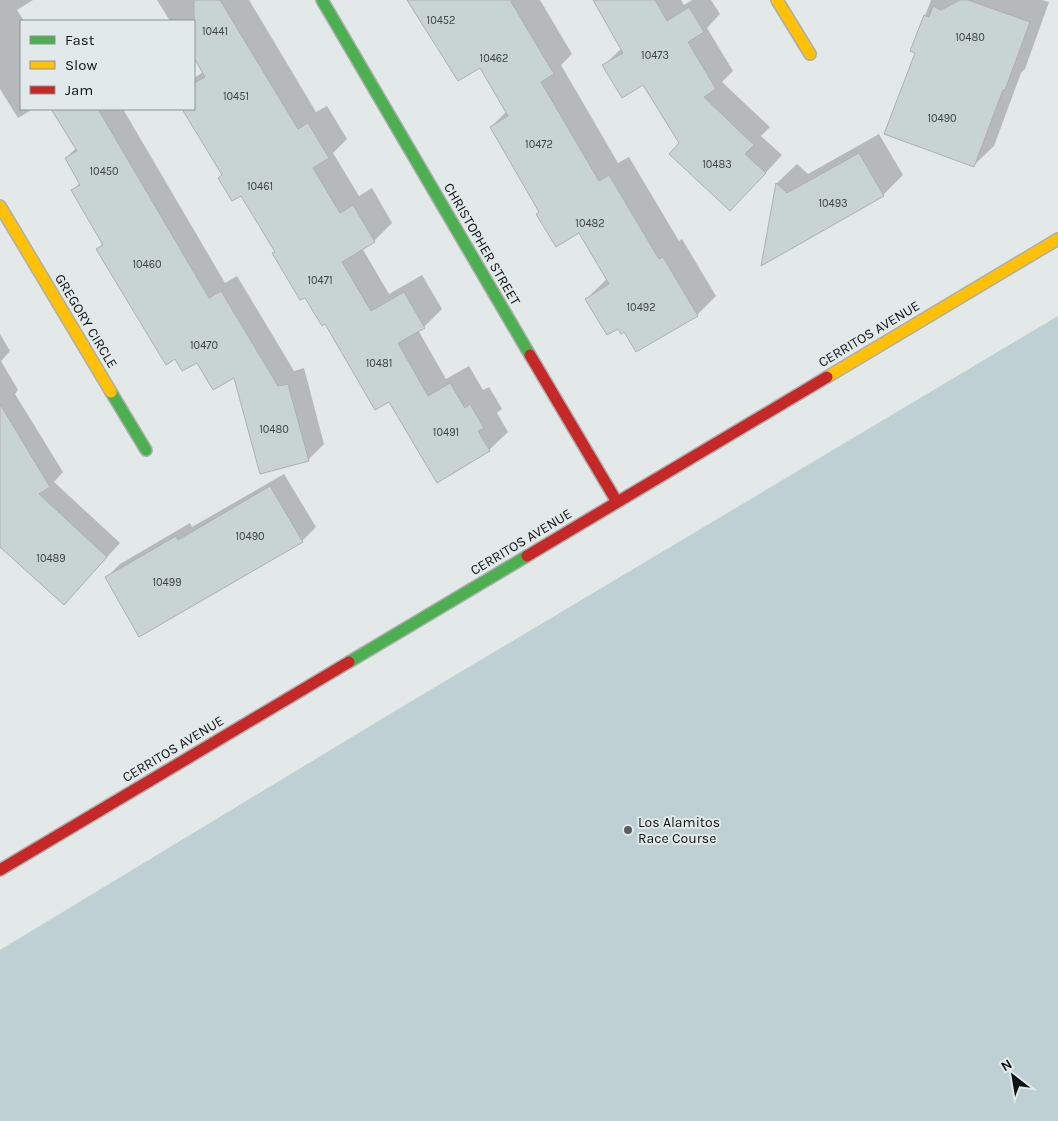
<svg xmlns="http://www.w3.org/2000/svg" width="1058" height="1121" viewBox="0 0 1058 1121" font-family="Karla,sans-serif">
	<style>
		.green { fill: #bed0d3 }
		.shadow { fill: #0003 }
		.building { fill: #c8d3d4; stroke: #adb0b1 }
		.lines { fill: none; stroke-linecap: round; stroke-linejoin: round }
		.fast-casing { stroke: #abaeaf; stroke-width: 14 }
		.slow-casing { stroke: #abaeaf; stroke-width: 14 }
		.jam-casing { stroke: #abaeaf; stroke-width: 14 }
		.fast { stroke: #4caf50; stroke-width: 11 }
		.slow { stroke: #ffc107; stroke-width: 11 }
		.jam { stroke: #c62828; stroke-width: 11 }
		.poi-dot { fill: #5a5d5e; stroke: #e1e9ea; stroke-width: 2 }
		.labels { text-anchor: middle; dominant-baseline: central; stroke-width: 4; stroke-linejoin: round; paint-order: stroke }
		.number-label { font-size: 11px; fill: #3f4344 }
		.street-label { font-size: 14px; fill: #101213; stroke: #e1e9ea }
		.poi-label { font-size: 14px; fill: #101213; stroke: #e1e9ea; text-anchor: start }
	</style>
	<rect width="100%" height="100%" fill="#e3e8e8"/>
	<polygon class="green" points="1058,316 1058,1121 0,1121 0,950 395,711"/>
	<g class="shadow">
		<polygon points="0,0 33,0 17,10 24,21 21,21 21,109 33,109 18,118 0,89"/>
		<polygon points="157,0 249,0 316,112 327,106 347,139 333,153 359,196 372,188 392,223 374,241 362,248 389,294 422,275 442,309 424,327 418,330 446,379 469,366 483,390 489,387 502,409 497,413 508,432 489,450 438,481 389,400 326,322 241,194 223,175 184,109 194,109 194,78 203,72 194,56 194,21 170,21"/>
		<polygon points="417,0 540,0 572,54 561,65 618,163 629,157 679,241 682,239 716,296 697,315 625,330 618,327 586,299 607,279 579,231 541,211 491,127 507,111 480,66 433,38 432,39 411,6"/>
		<polygon points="594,0 681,0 684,5 692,0 711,0 720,14 707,28 733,71 722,82 770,127 761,136 782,155 747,193 681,143 644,83 604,65 622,48"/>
		<polygon points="931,0 1042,0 1049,2 1025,69 1021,73 994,146 974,165 916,52 912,51"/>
		<polygon points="53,109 123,109 225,283 237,276 294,371 304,368 324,444 308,460 235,376 197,361 98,249 103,243 72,191 80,183 66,158 76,148"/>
		<polygon points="879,134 903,175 883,195 763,263 777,183 797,164 808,174"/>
		<polygon points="0,334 10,351 1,361 18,390 15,394 63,472 54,482 120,543 77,590 0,542"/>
		<polygon points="284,474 316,527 302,541 107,577 120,564 190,523 192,527"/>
	</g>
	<g class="building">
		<polygon points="194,0 220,0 298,129 308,123 329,158 313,168 340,213 353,205 375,242 342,262 371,311 404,292 425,328 398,343 428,396 450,383 465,408 470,404 484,428 478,431 490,451 437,483 389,402 375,410 325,324 322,326 305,298 300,300 272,253 275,252 241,196 232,201 218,178 222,175 182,109 194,109 194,83 205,77 194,58"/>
		<polygon points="407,0 510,0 554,74 541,82 599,181 609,175 659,259 663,257 698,316 636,352 624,332 621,334 618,329 607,335 585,299 609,284 579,233 556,247 536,214 539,212 490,127 508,116 480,68 458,81"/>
		<polygon points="593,0 655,0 667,21 689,7 704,32 688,42 716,89 704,97 754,145 745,154 766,173 730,211 669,154 679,143 643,85 622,98 602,65 623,53"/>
		<polygon points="960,0 968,0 1030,22 1005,90 1003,90 974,167 884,134 915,53 910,51 924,15 929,17 933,6 941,10"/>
		<polygon points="51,109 98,109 209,298 221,291 278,386 288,384 309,461 260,474 234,378 213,390 197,363 182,371 175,359 166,365 96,249 103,245 71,190 80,185 65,158 77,151"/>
		<polygon points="859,153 884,196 761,266 776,183 787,193"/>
		<polygon points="0,404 50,487 39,494 107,557 64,605 0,547"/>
		<polygon points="270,486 303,542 139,637 105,577 176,536 178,540"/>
	</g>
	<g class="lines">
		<defs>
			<g id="fast">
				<polyline points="322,0 530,355"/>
				<polyline points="111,392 146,450"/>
				<polyline points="349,662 527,556"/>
			</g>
			<g id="slow">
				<polyline points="777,0 810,54"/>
				<polyline points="0,206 111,392"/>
				<polyline points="827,377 1058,239"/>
			</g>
			<g id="jam">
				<polyline points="530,355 617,502"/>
				<polyline points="527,556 827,377"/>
				<polyline points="0,870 349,662"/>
			</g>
		</defs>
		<use href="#fast" class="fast-casing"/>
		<use href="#slow" class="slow-casing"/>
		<use href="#jam" class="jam-casing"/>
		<use href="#fast" class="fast"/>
		<use href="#slow" class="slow"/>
		<use href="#jam" class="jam"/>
	</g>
	<circle class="poi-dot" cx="628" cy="830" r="5"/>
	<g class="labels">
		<g class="number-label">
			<text x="441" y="20">10452</text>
			<text x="215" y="31">10441</text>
			<text x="970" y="37">10480</text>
			<text x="655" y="55">10473</text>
			<text x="494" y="58">10462</text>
			<text x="236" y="96">10451</text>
			<text x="942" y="118">10490</text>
			<text x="539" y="144">10472</text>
			<text x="717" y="164">10483</text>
			<text x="104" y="171">10450</text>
			<text x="260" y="186">10461</text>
			<text x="833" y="203">10493</text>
			<text x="590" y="223">10482</text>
			<text x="147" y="264">10460</text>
			<text x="320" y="280">10471</text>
			<text x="641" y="307">10492</text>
			<text x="204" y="345">10470</text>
			<text x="379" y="363">10481</text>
			<text x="274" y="429">10480</text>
			<text x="446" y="432">10491</text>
			<text x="250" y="536">10490</text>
			<text x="51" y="558">10489</text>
			<text x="167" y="582">10499</text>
		</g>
		<g class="street-label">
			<text transform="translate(482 244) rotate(60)">CHRISTOPHER STREET</text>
			<text transform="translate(86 321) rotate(59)">GREGORY CIRCLE</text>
			<text transform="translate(869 334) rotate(-31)">CERRITOS AVENUE</text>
			<text transform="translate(521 542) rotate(-31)">CERRITOS AVENUE</text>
			<text transform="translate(173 749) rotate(-31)">CERRITOS AVENUE</text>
		</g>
		<g class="poi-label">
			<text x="638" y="822">Los Alamitos<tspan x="638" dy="16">Race Course</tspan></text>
		</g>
	</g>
	<rect x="20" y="20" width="175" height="90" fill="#e1e9ea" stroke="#8d9394"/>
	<rect x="30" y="36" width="25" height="8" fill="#4caf50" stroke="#8d9394"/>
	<text x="65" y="45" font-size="15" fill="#101213">Fast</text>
	<rect x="30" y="61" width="25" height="8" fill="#ffc107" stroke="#8d9394"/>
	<text x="65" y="70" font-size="15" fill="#101213">Slow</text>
	<rect x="30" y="86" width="25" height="8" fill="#c62828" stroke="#8d9394"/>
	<text x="65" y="95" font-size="15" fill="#101213">Jam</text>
	<g transform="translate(1013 1076) rotate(329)" stroke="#e1e9ea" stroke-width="4" paint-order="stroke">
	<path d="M0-4L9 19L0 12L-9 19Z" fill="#101213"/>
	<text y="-8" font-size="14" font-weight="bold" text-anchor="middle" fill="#101213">N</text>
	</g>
</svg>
